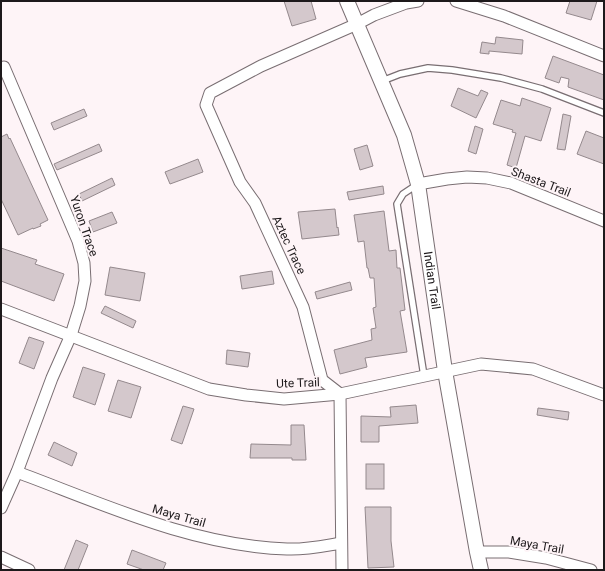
<svg xmlns="http://www.w3.org/2000/svg" width="605" height="571" viewBox="0 0 605 571" font-family="Roboto,sans-serif">
	<style>
		.building { fill: #d4c8cc; stroke: #94898d }
		.lines { fill: none; stroke-linecap: round; stroke-linejoin: round }
		.service-casing { stroke: #796e72; stroke-width: 8 }
		.minor-casing { stroke: #796e72; stroke-width: 13 }
		.tertiary-casing { stroke: #796e72; stroke-width: 16 }
		.service { stroke: #fff; stroke-width: 5.5 }
		.minor { stroke: #fff; stroke-width: 11 }
		.tertiary { stroke: #fff; stroke-width: 14 }
		.labels { text-anchor: middle; dominant-baseline: central; stroke-width: 4; stroke-linejoin: round; paint-order: stroke }
		.street-label { font-size: 12px; fill: #1d191b; stroke: #fef4f7 }
	</style>
	<rect width="100%" height="100%" fill="#fef4f7"/>
	<g class="building">
		<polygon points="284,1 311,1 316,19 292,26"/>
		<polygon points="570,1 597,1 591,20 566,13"/>
		<polygon points="496,37 523,40 522,54 489,51 489,54 480,53 482,42 495,44"/>
		<polygon points="553,56 604,75 604,100 568,87 569,79 561,77 559,83 545,78"/>
		<polygon points="458,88 478,96 481,90 488,93 476,118 451,106"/>
		<polygon points="522,98 551,108 541,141 525,136 516,168 507,165 516,133 512,132 513,130 493,124 501,100 520,106"/>
		<polygon points="84,109 87,116 54,130 51,123"/>
		<polygon points="563,114 571,116 565,150 557,149"/>
		<polygon points="475,126 483,129 476,154 468,151"/>
		<polygon points="586,131 604,138 604,164 577,154"/>
		<polygon points="7,134 9,139 10,138 48,220 40,224 41,226 33,229 33,228 18,235 1,199 1,137"/>
		<polygon points="99,144 102,151 57,170 54,164"/>
		<polygon points="367,145 373,166 360,170 354,149"/>
		<polygon points="198,159 203,172 170,184 165,172"/>
		<polygon points="112,178 115,185 82,201 79,194"/>
		<polygon points="383,186 384,194 349,200 347,192"/>
		<polygon points="335,209 337,228 338,227 339,235 302,239 298,212"/>
		<polygon points="384,211 389,251 396,250 397,268 400,268 405,310 400,311 407,352 365,358 367,367 340,374 334,350 372,340 371,329 376,328 373,308 376,307 374,278 370,278 368,268 367,268 364,241 358,242 354,215"/>
		<polygon points="112,212 117,223 93,232 89,221"/>
		<polygon points="1,248 37,260 35,264 64,274 54,301 1,281"/>
		<polygon points="110,267 145,273 140,301 105,295"/>
		<polygon points="272,271 274,284 242,289 240,276"/>
		<polygon points="350,282 352,290 317,299 315,292"/>
		<polygon points="105,306 136,321 133,328 101,313"/>
		<polygon points="29,337 44,342 34,369 19,363"/>
		<polygon points="227,350 250,353 248,367 226,364"/>
		<polygon points="83,367 105,374 95,405 73,397"/>
		<polygon points="118,380 141,387 131,418 108,411"/>
		<polygon points="416,405 418,423 379,426 379,442 361,442 361,416 391,417 390,407"/>
		<polygon points="183,406 194,409 182,444 171,440"/>
		<polygon points="538,408 569,412 568,420 537,415"/>
		<polygon points="291,425 304,425 306,460 292,460 292,458 250,458 251,444 291,445"/>
		<polygon points="54,442 77,453 72,466 48,455"/>
		<rect x="366" y="464" width="18" height="25"/>
		<polygon points="365,507 391,507 391,541 394,567 368,568"/>
		<polygon points="76,540 88,545 78,570 64,570"/>
		<polygon points="132,550 166,563 163,570 144,570 127,564"/>
	</g>
	<g class="lines">
		<defs>
			<g id="service">
				<polyline points="382,81 400,74 428,68 452,70 501,78 542,89 604,113"/>
				<polyline points="418,184 403,194 397,204 424,376"/>
			</g>
			<g id="minor">
				<polyline points="456,1 504,16 604,56"/>
				<polyline points="1,68 4,67 78,241 84,263 85,281 80,306 71,335 52,378 17,472 1,508"/>
				<polyline points="418,184 447,179 467,177 487,178 511,183 604,221"/>
				<polyline points="1,309 209,389 246,395 284,399 340,394 481,364 533,369 604,395"/>
				<path d="M17,472C103,504 193,546 287,549C305,550 323,546 341,543"/>
				<polyline points="477,552 509,552 546,558 591,570"/>
				<polyline points="1,557 29,570"/>
				<polyline points="342,570 340,394 322,380 303,307 255,203 240,182 206,105 210,93 261,66 357,24 374,15 406,3 418,1"/>
			</g>
			<g id="tertiary">
				<path id="s1" d="M347,1L404,135L418,184L445,371L477,552L481,570"/>
			</g>
		</defs>
		<use href="#service" class="service-casing"/>
		<use href="#minor" class="minor-casing"/>
		<use href="#tertiary" class="tertiary-casing"/>
		<use href="#service" class="service"/>
		<use href="#minor" class="minor"/>
		<use href="#tertiary" class="tertiary"/>
	</g>
	<g class="labels">
		<g class="street-label">
			<text transform="translate(541 182) rotate(21)">Shasta Trail</text>
			<text transform="translate(84 226) rotate(71)">Yuron Trace</text>
			<text transform="translate(289 245) rotate(65)">Aztec Trace</text>
			<text stroke="none"><textPath href="#s1" startOffset="294">Indian Trail</textPath></text>
			<text transform="translate(298 383) rotate(-2)">Ute Trail</text>
			<text transform="translate(179 516) rotate(16)">Maya Trail</text>
			<text transform="translate(537 545) rotate(10)">Maya Trail</text>
		</g>
	</g>
	<rect width="605" height="571" fill="none" stroke="#1d191b" stroke-width="4"/>
</svg>
